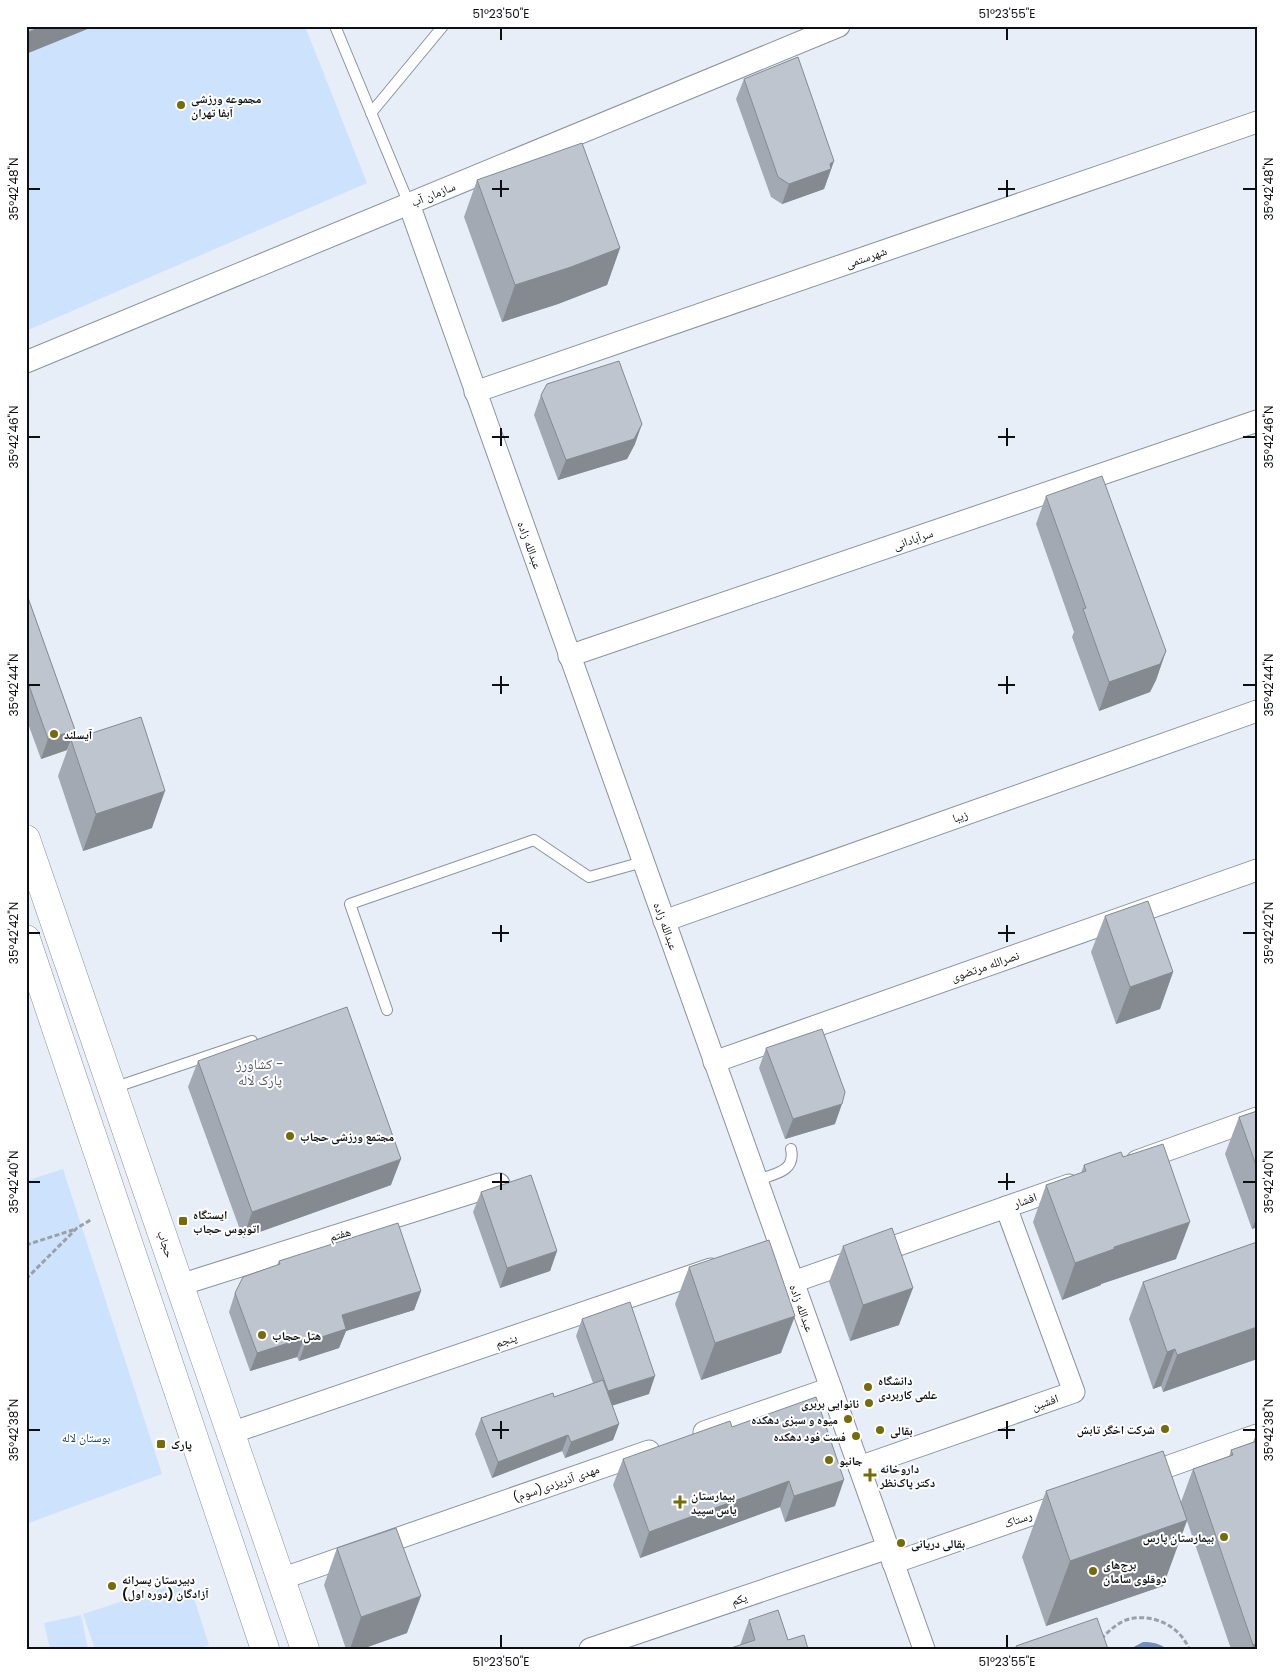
<svg xmlns="http://www.w3.org/2000/svg" width="1283" height="1675" viewBox="0 0 1283 1675" font-family="Poppins,'Noto Naskh Arabic',sans-serif">
	<style>
		.green { fill: #cde2fd }
		.water { fill: #7292bd }
		.lines { fill: none; stroke-linecap: round; stroke-linejoin: round }
		.service-casing { stroke: #8b929b; stroke-width: 12 }
		.minor-casing { stroke: #8b929b; stroke-width: 23 }
		.secondary-casing { stroke: #8b929b; stroke-width: 29 }
		.path { stroke: #9ba0a8; stroke-width: 3; stroke-dasharray: 5 2.5; stroke-linecap: butt }
		.service { stroke: #fff; stroke-width: 10 }
		.minor { stroke: #fff; stroke-width: 21 }
		.secondary { stroke: #fff; stroke-width: 28 }
		.wall { fill: #a3a9b2 }
		.shaded-wall { fill: #858a91 }
		.building { fill: #bec5cf; stroke: #858a91 }
		.ticks { fill: none; stroke: #0d0f12; stroke-width: 2 }
		.poi-dot { fill: #736c09; stroke: #fff; stroke-width: 2 }
		.labels { text-anchor: middle; dominant-baseline: central; stroke-width: 4; stroke-linejoin: round; paint-order: stroke }
		.poi-label { font-size: 12px; font-weight: bold; fill: #0d0f12; stroke: #fff; text-anchor: start }
		.street-label { font-size: 12px; fill: #0d0f12; stroke: #fff }
		.park-label { font-size: 12px; fill: #113e73; stroke: #fff }
		.neighbourhood-label { font-size: 14px; fill: #525860; stroke: #fff }
		.neatline { fill: none; stroke: #0d0f12; stroke-width: 2 }
		.ticks-label { font-size: 12px; text-anchor: middle; fill: #0d0f12 }
	</style>
	<rect width="100%" height="100%" fill="#e7eef8"/>
	<g class="green">
		<polygon points="26,26 305,26 367,183 26,331"/>
		<polygon points="63,1169 162,1474 26,1524 26,1181"/>
		<polygon points="188,1580 209,1645 198,1649 95,1649 83,1614"/>
		<polygon points="81,1615 88,1649 50,1649 44,1623"/>
	</g>
	<path class="water" d="M1143,1642C1152,1642 1159,1643 1167,1649H1130Z"/>
	<g class="lines">
		<defs>
			<g id="service">
				<polyline points="335,26 409,204"/>
				<polyline points="371,113 443,26"/>
				<polyline points="387,1010 350,904 534,840 589,877 643,862"/>
				<polyline points="113,1088 252,1041"/>
				<path d="M757,1180C774,1174 796,1172 791,1149"/>
			</g>
			<g id="minor">
				<polyline points="409,204 924,1649"/>
				<polyline points="26,362 839,26"/>
				<polyline points="475,392 1257,122"/>
				<polyline points="569,656 1257,421"/>
				<polyline points="664,921 1257,711"/>
				<polyline points="714,1062 1257,870"/>
				<polyline points="1137,1161 1257,1118"/>
				<polyline points="793,1282 1069,1185"/>
				<polyline points="180,1285 499,1184"/>
				<polyline points="704,1432 831,1388"/>
				<polyline points="231,1433 711,1269"/>
				<polyline points="859,1467 1074,1392 1006,1207"/>
				<polyline points="1141,1476 1257,1435"/>
				<polyline points="893,1563 1065,1503"/>
				<polyline points="281,1579 649,1451"/>
				<polyline points="590,1649 888,1548"/>
			</g>
			<g id="secondary">
				<polyline points="26,839 305,1649"/>
				<polyline points="26,939 265,1649"/>
			</g>
		</defs>
		<use href="#service" class="service-casing"/>
		<use href="#minor" class="minor-casing"/>
		<use href="#secondary" class="secondary-casing"/>
		<g class="path">
			<polyline points="26,1245 76,1229"/>
			<polyline points="26,1279 77,1228 92,1219"/>
			<path d="M1101,1639C1109,1631 1116,1624 1126,1620C1150,1612 1180,1625 1189,1649"/>
		</g>
		<use href="#service" class="service"/>
		<use href="#minor" class="minor"/>
		<use href="#secondary" class="secondary"/>
	</g>
	<g class="wall">
		<polygon points="744,79 834,161 824,189 782,204 771,197 736,99"/>
		<polygon points="477,180 620,248 607,285 558,304 502,322 464,217"/>
		<polygon points="541,395 635,444 627,459 558,480 534,415"/>
		<polygon points="1046,496 1166,651 1156,680 1150,692 1099,711 1072,637 1074,632 1036,524"/>
		<polygon points="26,592 75,730 67,750 41,759 26,718"/>
		<polygon points="71,740 152,828 83,851 58,776"/>
		<polygon points="1105,916 1173,972 1160,1009 1116,1024 1091,952"/>
		<polygon points="766,1048 835,1124 785,1139 759,1068"/>
		<polygon points="198,1061 391,1185 243,1238 188,1087"/>
		<polygon points="1257,1111 1257,1227 1252,1229 1225,1154 1239,1117"/>
		<polygon points="1123,1157 1176,1259 1101,1284 1101,1285 1062,1300 1033,1222 1046,1185 1081,1173 1084,1165"/>
		<polygon points="481,1192 557,1251 550,1271 500,1288 473,1212"/>
		<polygon points="1257,1242 1257,1359 1163,1392 1161,1386 1153,1389 1129,1319 1143,1282"/>
		<polygon points="843,1246 899,1325 850,1341 829,1282"/>
		<polygon points="279,1261 421,1291 414,1310 346,1331 339,1348 299,1361 297,1357 250,1371 229,1312 235,1293 277,1265"/>
		<polygon points="689,1267 781,1353 701,1380 675,1304"/>
		<polygon points="582,1319 649,1394 612,1405 619,1424 613,1440 565,1458 562,1451 492,1478 475,1434 481,1418 554,1397 593,1383 576,1336"/>
		<polygon points="732,1427 835,1506 785,1522 780,1507 640,1558 613,1485 623,1459"/>
		<polygon points="1257,1432 1257,1649 1231,1649 1187,1521 1163,1586 1046,1626 1022,1557 1046,1491 1181,1502 1193,1469 1229,1457 1231,1450 1253,1442"/>
		<polygon points="337,1548 407,1633 362,1649 346,1649 324,1585"/>
		<polygon points="749,1620 788,1640 740,1645"/>
	</g>
	<g class="shaded-wall">
		<polygon points="43,26 95,26 26,54 26,33"/>
		<polygon points="834,161 824,189 782,204 789,184"/>
		<polygon points="620,248 607,285 558,304 502,322 515,285"/>
		<polygon points="642,424 635,444 627,459 558,480 566,460"/>
		<polygon points="1166,651 1156,680 1150,692 1099,711 1109,682"/>
		<polygon points="75,730 67,750 41,759 48,739"/>
		<polygon points="165,791 152,828 83,851 96,814"/>
		<polygon points="1173,972 1160,1009 1116,1024 1130,987"/>
		<polygon points="842,1104 835,1124 785,1139 793,1119"/>
		<polygon points="401,1159 391,1185 243,1238 252,1212"/>
		<polygon points="1257,1216 1257,1227 1252,1229"/>
		<polygon points="1190,1222 1176,1259 1101,1284 1101,1285 1062,1300 1075,1263 1114,1247"/>
		<polygon points="557,1251 550,1271 500,1288 507,1268"/>
		<polygon points="913,1288 899,1325 850,1341 863,1305"/>
		<polygon points="421,1291 414,1310 346,1331 339,1348 299,1361 306,1342 342,1315"/>
		<polygon points="795,1316 781,1353 701,1380 715,1343"/>
		<polygon points="1257,1327 1257,1359 1163,1392 1177,1355"/>
		<polygon points="304,1338 297,1357 250,1371 257,1353"/>
		<polygon points="1175,1349 1161,1386 1153,1389 1167,1352"/>
		<polygon points="655,1376 649,1394 602,1409 608,1391"/>
		<polygon points="619,1424 613,1440 565,1458 571,1442"/>
		<polygon points="568,1435 562,1451 492,1478 498,1462"/>
		<polygon points="844,1480 835,1506 785,1522 794,1496"/>
		<polygon points="789,1481 780,1507 640,1558 649,1532"/>
		<polygon points="1187,1520 1163,1586 1046,1626 1070,1561"/>
		<polygon points="421,1596 407,1633 362,1649 350,1649 361,1617"/>
		<polygon points="1257,1643 1257,1649 1252,1649 1253,1645"/>
	</g>
	<g class="building">
		<polygon points="26,26 43,26 26,33"/>
		<polygon points="798,57 834,161 830,164 831,169 789,184 778,177 744,79"/>
		<polygon points="582,143 620,248 571,267 515,285 477,180"/>
		<polygon points="619,361 642,424 634,439 566,460 541,395 547,384"/>
		<polygon points="1102,476 1166,651 1160,664 1109,682 1083,609 1086,608 1046,496"/>
		<polygon points="26,592 75,730 48,739 26,677"/>
		<polygon points="141,717 165,791 96,814 71,740"/>
		<polygon points="1148,901 1173,972 1130,987 1105,916"/>
		<polygon points="347,1007 401,1159 252,1212 198,1061"/>
		<polygon points="822,1029 845,1092 842,1104 793,1119 766,1048"/>
		<polygon points="1257,1111 1257,1168 1239,1117"/>
		<polygon points="1163,1144 1190,1222 1114,1247 1114,1249 1075,1263 1046,1185 1086,1171 1084,1165 1121,1152 1123,1157"/>
		<polygon points="531,1175 557,1251 507,1268 481,1192"/>
		<polygon points="398,1223 421,1291 342,1315 346,1329 306,1342 304,1338 257,1353 235,1293 243,1277 280,1264 279,1261"/>
		<polygon points="892,1228 913,1288 863,1305 843,1246"/>
		<polygon points="769,1240 795,1316 715,1343 689,1267"/>
		<polygon points="1257,1242 1257,1327 1177,1355 1175,1349 1167,1352 1143,1282"/>
		<polygon points="630,1302 655,1376 608,1391 582,1319"/>
		<polygon points="603,1380 619,1424 571,1442 568,1435 498,1462 481,1418 553,1393 554,1397"/>
		<polygon points="816,1397 844,1480 794,1496 789,1481 649,1532 623,1459 730,1421 732,1427"/>
		<polygon points="1257,1441 1257,1643 1253,1645 1193,1469 1233,1455 1231,1450"/>
		<polygon points="1163,1451 1187,1520 1070,1561 1046,1491"/>
		<polygon points="396,1528 421,1596 361,1617 337,1548"/>
		<polygon points="778,1610 788,1640 804,1635 808,1649 728,1649 755,1640 749,1620"/>
		<polygon points="1097,1618 1108,1649 1017,1649 1016,1646"/>
	</g>
	<path class="ticks" d="M501,28V40M1007,28V40M501,180V197M1007,180V197M28,189H40M492,189H509M998,189H1015M1243,189H1256M501,428V446M1007,428V446M28,437H40M492,437H509M998,437H1015M1243,437H1256M501,676V694M1007,676V694M28,685H40M492,685H509M998,685H1015M1243,685H1256M501,925V942M1007,925V942M28,933H40M492,933H509M998,933H1015M1243,933H1256M501,1173V1190M1007,1173V1190M28,1182H40M492,1182H509M998,1182H1015M1243,1182H1256M501,1421V1439M1007,1421V1439M28,1430H40M492,1430H509M998,1430H1015M1243,1430H1256M501,1635V1648M1007,1635V1648"/>
	<g class="poi-dot">
		<circle cx="181" cy="105" r="5"/>
		<circle cx="54" cy="734" r="5"/>
		<circle cx="290" cy="1136" r="5"/>
		<rect x="178" y="1216" width="10" height="10" rx="2.5"/>
		<circle cx="262" cy="1335" r="5"/>
		<circle cx="868" cy="1387" r="5"/>
		<circle cx="869" cy="1403" r="5"/>
		<circle cx="848" cy="1419" r="5"/>
		<circle cx="1165" cy="1429" r="5"/>
		<circle cx="880" cy="1430" r="5"/>
		<circle cx="856" cy="1436" r="5"/>
		<rect x="156" y="1439" width="10" height="10" rx="2.5"/>
		<circle cx="829" cy="1460" r="5"/>
		<path d="M867.5 1467.5h5v5h5v5h-5v5h-5v-5h-5v-5h5z"/>
		<path d="M677.5 1494.5h5v5h5v5h-5v5h-5v-5h-5v-5h5z"/>
		<circle cx="1224" cy="1537" r="5"/>
		<circle cx="901" cy="1543" r="5"/>
		<circle cx="1093" cy="1571" r="5"/>
		<circle cx="112" cy="1586" r="5"/>
	</g>
	<g class="labels">
		<g class="poi-label">
			<text x="191" y="98">مجموعه ورزشی<tspan x="191" dy="14">آبفا تهران</tspan></text>
			<text x="64" y="734">آیسلند</text>
			<text x="300" y="1136">مجتمع ورزشی حجاب</text>
			<text x="193" y="1214">ایستگاه<tspan x="193" dy="14">اتوبوس حجاب</tspan></text>
			<text x="272" y="1335">هتل حجاب</text>
			<text x="878" y="1380">دانشگاه<tspan x="878" dy="14">علمی کاربردی</tspan></text>
			<text x="859" y="1403" text-anchor="end">نانوایی بربری</text>
			<text x="838" y="1419" text-anchor="end">میوه و سبزی دهکده</text>
			<text x="1155" y="1429" text-anchor="end">شرکت اخگر تابش</text>
			<text x="890" y="1430">بقالی</text>
			<text x="846" y="1436" text-anchor="end">فست فود دهکده</text>
			<text x="171" y="1444">پارک</text>
			<text x="839" y="1460">جانبو</text>
			<text x="880" y="1468">داروخانه<tspan x="880" dy="14">دکتر پاک‌نظر</tspan></text>
			<text x="691" y="1495">بیمارستان<tspan x="691" dy="14">یاس سپید</tspan></text>
			<text x="1214" y="1537" text-anchor="end">بیمارستان پارس</text>
			<text x="911" y="1543">بقالی دریانی</text>
			<text x="1103" y="1564">برج‌های<tspan x="1103" dy="14">دوقلوی سامان</tspan></text>
			<text x="122" y="1579">دبيرستان پسرانه<tspan x="122" dy="14">آزادگان (دوره اول)</tspan></text>
		</g>
		<g class="street-label">
			<text transform="translate(433 194) rotate(-22)">سازمان آب</text>
			<text transform="translate(866 257) rotate(-19)">شهرستمی</text>
			<text transform="translate(913 539) rotate(-19)">سرآبادانی</text>
			<text transform="translate(530 545) rotate(70)">عبدالله زاده</text>
			<text transform="translate(960 816) rotate(-19)">زیبا</text>
			<text transform="translate(666 926) rotate(70)">عبدالله زاده</text>
			<text transform="translate(985 966) rotate(-19)">نصرالله مرتضوی</text>
			<text transform="translate(1025 1200) rotate(-19)">افشار</text>
			<text transform="translate(340 1234) rotate(-17)">هفتم</text>
			<text transform="translate(166 1244) rotate(71)">حجاب</text>
			<text transform="translate(802 1308) rotate(70)">عبدالله زاده</text>
			<text transform="translate(506 1340) rotate(-19)">پنجم</text>
			<text transform="translate(1045 1402) rotate(-19)">افشین</text>
			<text transform="translate(556 1483) rotate(-19)">مهدی آذریزدی(سوم)</text>
			<text transform="translate(1018 1519) rotate(-19)">رستاک</text>
			<text transform="translate(739 1599) rotate(-19)">یکم</text>
		</g>
		<g class="park-label">
			<text x="86" y="1437">بوستان لاله</text>
		</g>
		<g class="neighbourhood-label">
			<text x="260" y="1064">کشاورز -<tspan x="260" dy="16">پارک لاله</tspan></text>
		</g>
	</g>
	<rect width="1283" height="1675" fill="none" stroke="#ffffff" stroke-width="55"/>
	<rect x="28" y="28" width="1228" height="1620" class="neatline"/>
	<g class="ticks-label">
		<text x="501" y="18">51°23'50"E</text>
		<text x="1007" y="18">51°23'55"E</text>
		<text transform="translate(14 189) rotate(-90)" y="4">35°42'48"N</text>
		<text transform="translate(1269 189) rotate(-90)" y="4">35°42'48"N</text>
		<text transform="translate(14 437) rotate(-90)" y="4">35°42'46"N</text>
		<text transform="translate(1269 437) rotate(-90)" y="4">35°42'46"N</text>
		<text transform="translate(14 685) rotate(-90)" y="4">35°42'44"N</text>
		<text transform="translate(1269 685) rotate(-90)" y="4">35°42'44"N</text>
		<text transform="translate(14 933) rotate(-90)" y="4">35°42'42"N</text>
		<text transform="translate(1269 933) rotate(-90)" y="4">35°42'42"N</text>
		<text transform="translate(14 1182) rotate(-90)" y="4">35°42'40"N</text>
		<text transform="translate(1269 1182) rotate(-90)" y="4">35°42'40"N</text>
		<text transform="translate(14 1430) rotate(-90)" y="4">35°42'38"N</text>
		<text transform="translate(1269 1430) rotate(-90)" y="4">35°42'38"N</text>
		<text x="501" y="1666">51°23'50"E</text>
		<text x="1007" y="1666">51°23'55"E</text>
	</g>
</svg>
